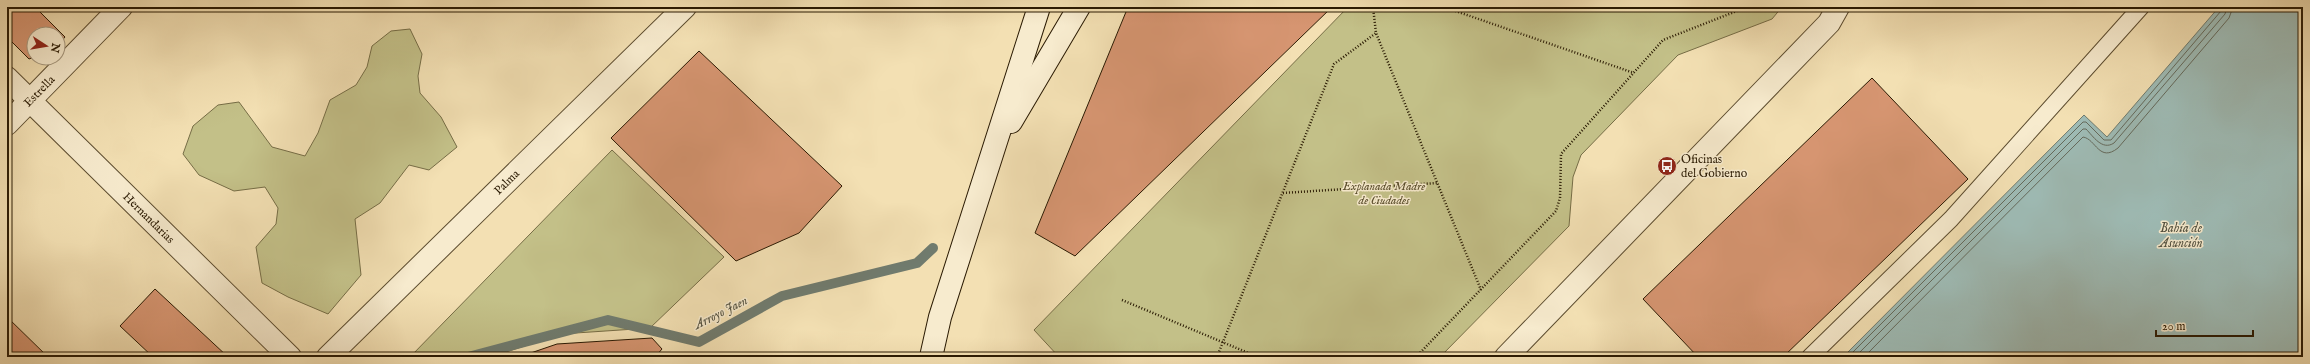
<svg xmlns="http://www.w3.org/2000/svg" width="2310" height="364" viewBox="0 0 2310 364" font-family="'IM FELL English',serif">
	<style>
		.green { fill: #c3c088; stroke: #766d46 }
		.water { fill: #9ebbb5; stroke: #707b6e }
		.lines { fill: none; stroke-linecap: round; stroke-linejoin: round }
		.shore { stroke: #646a5c; stroke-width: 1 }
		.stream { stroke: #707b6e; stroke-width: 10 }
		.building { fill: #d69571; stroke: #2a1a03 }
		.lane-casing { stroke: #5c4c2f; stroke-width: 18 }
		.street-casing { stroke: #5c4c2f; stroke-width: 24 }
		.secondary-casing { stroke: #2a1a03; stroke-width: 24 }
		.path { stroke: #2a1a03; stroke-width: 2.5; stroke-dasharray: 1 2; stroke-linecap: butt }
		.lane { stroke: #f7ebce; stroke-width: 16 }
		.street { stroke: #f7ebce; stroke-width: 22 }
		.secondary { stroke: #f7ebce; stroke-width: 22 }
		.labels { text-anchor: middle; dominant-baseline: central; stroke-width: 3; stroke-linejoin: round; paint-order: stroke }
		.street-label { font-size: 12px; fill: #2a1a03; stroke: #f7ebce }
		.poi-label { font-size: 12px; fill: #2a1a03; stroke: #f7ebce; text-anchor: start }
		.park-label { font-size: 12px; font-style: italic; fill: #584c2b; stroke: #f7ebce }
		.water-label { font-size: 13px; font-style: italic; fill: #535241; stroke: #f7ebce }
	</style>
	<rect width="100%" height="100%" fill="#f3e0b3"/>
	<filter id="stains"><feTurbulence type="fractalNoise" baseFrequency=".005" numOctaves="4"/><feColorMatrix values="0 0 0 0 .2 0 0 0 0 .09 0 0 0 0 .02 0 0 0 .5 -.17"/></filter>
	<radialGradient id="worn" r=".72"><stop offset=".6" stop-color="#630" stop-opacity="0"/><stop offset="1" stop-color="#630" stop-opacity=".3"/></radialGradient>
	<g class="green">
		<polygon points="1348,7 1782,7 1772,19 1678,55 1581,155 1573,177 1569,226 1440,357 1059,357 1034,330"/>
		<polygon points="410,29 422,54 418,76 420,93 441,117 457,147 429,170 409,165 380,203 355,219 361,275 328,314 288,297 262,283 256,247 276,224 278,208 265,187 234,191 199,175 183,154 193,126 218,105 239,102 272,147 305,156 318,133 330,100 356,85 367,67 372,46 391,31"/>
		<polygon points="612,150 724,257 650,328 561,334 491,357 410,357"/>
	</g>
	<polygon class="water" points="2219,7 2303,7 2303,357 1843,357 2084,115 2107,137"/>
	<g class="lines">
		<g class="shore">
			<polyline points="1848,357 2083,122 2086,122 2104,140 2111,140 2221,11 2222,7"/>
			<path d="M1855,357L2083,129H2086C2093,136 2102,151 2114,143L2225,14L2227,7"/>
			<path d="M1864,357L2083,137C2096,139 2099,163 2118,148L2229,18L2233,7"/>
		</g>
		<polyline class="stream" points="468,357 608,320 699,342 782,296 917,263 933,248"/>
	</g>
	<g class="building">
		<polygon points="7,7 35,7 65,37 58,45 58,34 34,34 34,57 29,59 7,37"/>
		<polygon points="1128,7 1331,8 1075,256 1035,233"/>
		<polygon points="699,51 842,186 799,233 736,261 611,138"/>
		<polygon points="1872,78 1968,179 1783,357 1698,357 1643,299"/>
		<polygon points="155,289 228,357 153,357 120,326"/>
		<polygon points="7,317 48,357 7,357"/>
		<polygon points="652,338 662,349 655,357 519,357 557,344"/>
	</g>
	<g class="lines">
		<defs>
			<polyline id="lane" points="1810,357 1951,219 2141,7"/>
			<g id="street">
				<path id="s1" d="M7,78L290,357"/>
				<path id="s2" d="M7,124L121,7"/>
				<path id="s3" d="M328,357L685,7"/>
				<polyline points="1506,357 1829,23 1838,7"/>
			</g>
			<g id="secondary">
				<polyline points="1011,122 1079,7"/>
				<polyline points="931,357 940,317 1039,7"/>
			</g>
		</defs>
		<use href="#lane" class="lane-casing"/>
		<use href="#street" class="street-casing"/>
		<use href="#secondary" class="secondary-casing"/>
		<g class="path">
			<polyline points="1373,7 1376,33 1481,290"/>
			<polyline points="1444,7 1634,73"/>
			<polyline points="1283,193 1437,183"/>
			<polyline points="1122,300 1258,357"/>
			<polyline points="1217,357 1334,64 1376,33"/>
			<polyline points="1416,357 1556,211 1560,198 1561,154 1663,40 1747,7"/>
		</g>
		<use href="#lane" class="lane"/>
		<use href="#street" class="street"/>
		<use href="#secondary" class="secondary"/>
	</g>
	<defs>
		<symbol id="bus-disc" viewBox="-11 -11 22 22"><circle r="9.5" fill="#8f2418" stroke="#f7ebce"/><path d="M-5-6H5V4H4V6H2V4H-2V6H-4V4H-5ZM-3.5-4V0h7V-4ZM-3.5 1.2v1.5H-2V1.2ZM2 1.2v1.5H3.5V1.2Z" fill="#fff"/></symbol>
	</defs>
	<g fill-rule="evenodd">
		<use href="#bus-disc" x="1656" y="155" width="22" height="22"/>
	</g>
	<g class="labels">
		<g class="street-label">
			<text stroke="none"><textPath href="#s2" startOffset="46">Estrella</textPath></text>
			<text stroke="none"><textPath href="#s3" startOffset="250">Palma</textPath></text>
			<text stroke="none"><textPath href="#s1" startOffset="199">Hernandarias</textPath></text>
		</g>
		<g class="poi-label">
			<text x="1681" y="159">Oficinas<tspan x="1681" dy="14">del Gobierno</tspan></text>
		</g>
		<g class="park-label">
			<text x="1384" y="186">Explanada Madre<tspan x="1384" dy="14">de Ciudades</tspan></text>
		</g>
		<g class="water-label">
			<text x="2181" y="228">Bahía de<tspan x="2181" dy="15">Asunción</tspan></text>
			<text transform="translate(721 313) rotate(-27)">Arroyo Jaen</text>
		</g>
	</g>
	<rect width="2310" height="364" fill="none" stroke="#f3e0b3" stroke-width="24"/>
	<rect x="8" y="8" width="2294" height="348" fill="none" stroke="#2a1a03" stroke-width="2"/>
	<rect x="12" y="12" width="2286" height="340" fill="none" stroke="#2a1a03"/>
	<g transform="translate(46 46) rotate(102)"><circle r="19" fill="#f7ebce" stroke="#a5977d"/>
	<path d="M0-3L7 15L0 10L-7 15Z" fill="#8f2418"/>
	<text y="-6" font-size="11" font-weight="bold" text-anchor="middle" fill="#2a1a03">N</text>
	</g>
	<path d="M2156 330v6h97v-6" fill="none" stroke="#2a1a03" stroke-width="2"/>
	<text x="2162" y="330" font-size="12" fill="#2a1a03" stroke="#f7ebce" stroke-width="3" paint-order="stroke">20 m</text>
	<rect width="100%" height="100%" filter="url(#stains)"/>
	<rect width="100%" height="100%" fill="url(#worn)"/>
</svg>
